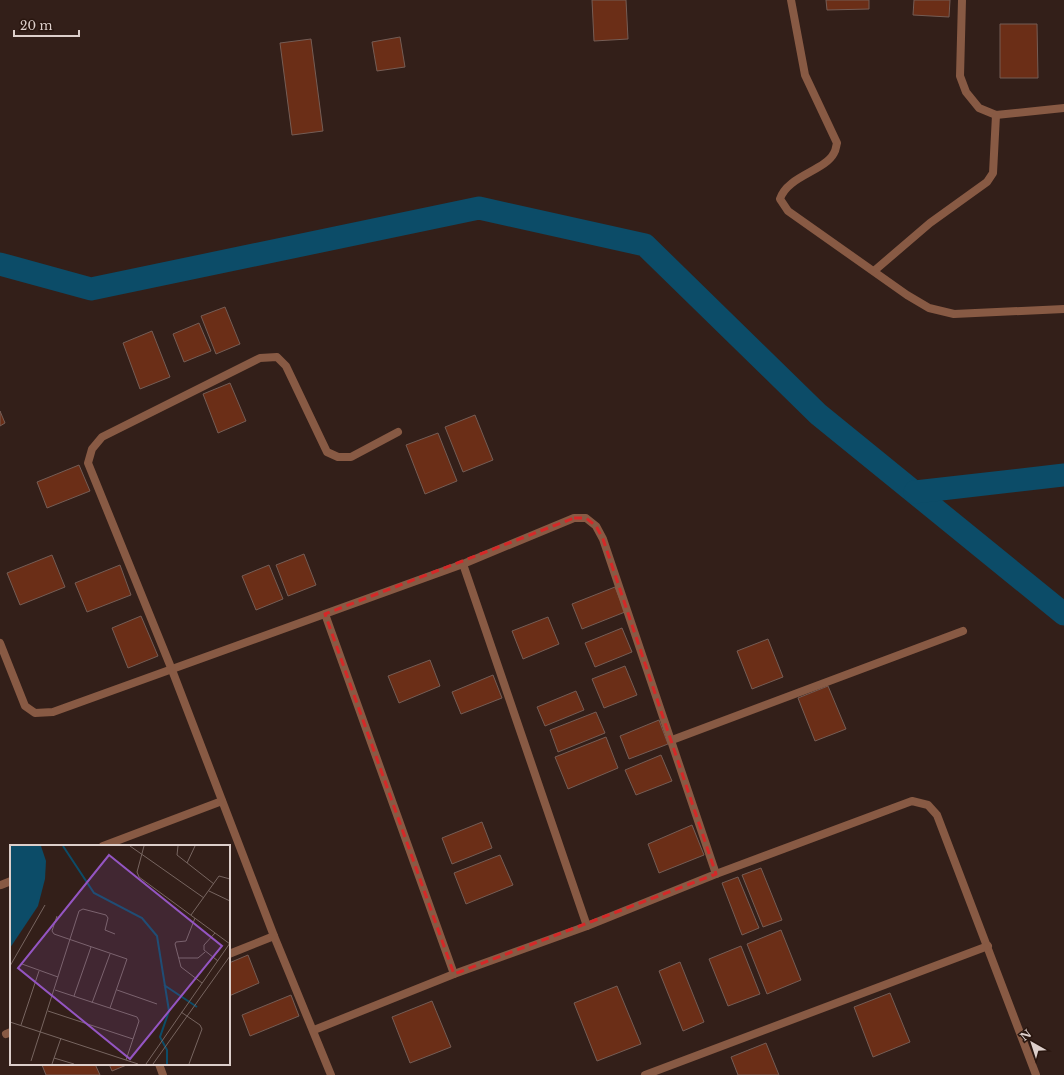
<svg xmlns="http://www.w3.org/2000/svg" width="1064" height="1075" viewBox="0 0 1064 1075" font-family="'Libre Baskerville',serif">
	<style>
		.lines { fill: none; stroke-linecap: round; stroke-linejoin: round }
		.canal { stroke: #0c4c68; stroke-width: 23 }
		.building { fill: #6b2e17; stroke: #755d55 }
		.service { stroke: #885a44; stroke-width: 8 }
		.minor { stroke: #885a44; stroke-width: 8 }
		.marked { fill: none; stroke: #d62828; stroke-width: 3; stroke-dasharray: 8 5; stroke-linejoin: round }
		.inset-river { fill: none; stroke: #0c4c68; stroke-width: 2 }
		.inset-road { fill: none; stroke: #776560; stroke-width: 1 }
		.view { fill: #9455c2; fill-opacity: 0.15; stroke: #9455c2; stroke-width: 2 }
		.inset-edge { fill: none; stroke: #ddcfcb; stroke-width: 2 }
	</style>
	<rect width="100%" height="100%" fill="#331f19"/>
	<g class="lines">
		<g class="canal">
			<polyline points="0,264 91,289 479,208 645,245 818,414 1064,614"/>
			<polyline points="915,492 1064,475"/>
		</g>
	</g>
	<g class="building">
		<polygon points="592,0 626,0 628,39 594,41"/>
		<polygon points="826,0 869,0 869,9 827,10"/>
		<polygon points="914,0 950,0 949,17 913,15"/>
		<polygon points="1000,24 1037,24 1038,78 1000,78"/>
		<polygon points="400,37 405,67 377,71 372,42"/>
		<polygon points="311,39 323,131 292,135 280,43"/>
		<polygon points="225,307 240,344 216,354 201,316"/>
		<polygon points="199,323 211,351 184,362 173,334"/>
		<polygon points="152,331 170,377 140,389 123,343"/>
		<polygon points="230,383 246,421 218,433 203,394"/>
		<polygon points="0,411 5,423 0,426"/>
		<polygon points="475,415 493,460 463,472 445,427"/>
		<polygon points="438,433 457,481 425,494 406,445"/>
		<polygon points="79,465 90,491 47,508 37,482"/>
		<polygon points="304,554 316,585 288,596 276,565"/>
		<polygon points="52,555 65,587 20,605 7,573"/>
		<polygon points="120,565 131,595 87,612 75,583"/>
		<polygon points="269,565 283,599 256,610 242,576"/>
		<polygon points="615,587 625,612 582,629 572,604"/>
		<polygon points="141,616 158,656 128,668 112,628"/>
		<polygon points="548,617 559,644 523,659 512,631"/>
		<polygon points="622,628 632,652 595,667 585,643"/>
		<polygon points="768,639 783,677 752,689 737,651"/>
		<polygon points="430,660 440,686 399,703 388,676"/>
		<polygon points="625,666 637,695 604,708 592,679"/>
		<polygon points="493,675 502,698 461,714 452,692"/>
		<polygon points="828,686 846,729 815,741 798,698"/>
		<polygon points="576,691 584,710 545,726 537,707"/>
		<polygon points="596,712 605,733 558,752 550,730"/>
		<polygon points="659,720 668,744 629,759 620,736"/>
		<polygon points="606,737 618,768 568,789 555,757"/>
		<polygon points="661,755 672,781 636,795 625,770"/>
		<polygon points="482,822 492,848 452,864 442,838"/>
		<polygon points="692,825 704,855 659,873 648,844"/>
		<polygon points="500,855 513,885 466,904 454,873"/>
		<polygon points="761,868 782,920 763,927 742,875"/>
		<polygon points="738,877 759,928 742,935 722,883"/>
		<polygon points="781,930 801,980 767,994 747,944"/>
		<polygon points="741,946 760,994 728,1006 709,959"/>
		<polygon points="248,955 259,983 229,996 229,963"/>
		<polygon points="680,962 704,1022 683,1031 659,971"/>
		<polygon points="617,986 641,1044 597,1061 574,1003"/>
		<polygon points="890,993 910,1042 873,1057 854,1007"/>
		<polygon points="291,995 299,1016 250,1036 242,1015"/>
		<polygon points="432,1001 451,1047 410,1063 392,1017"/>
		<polygon points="766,1043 779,1075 738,1075 731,1057"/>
		<polygon points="44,1064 95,1064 100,1075 46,1075 42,1065"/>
		<polygon points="109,1064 129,1064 112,1071"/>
	</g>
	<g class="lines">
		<g class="service">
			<polyline points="103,846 222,801"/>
			<polyline points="1,885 11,881"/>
		</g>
		<g class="minor">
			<path d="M791,0L805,75L837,143C836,146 836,150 834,153C825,171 787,176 780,199L788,211L907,295L929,308L954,314L1064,309"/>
			<polyline points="962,0 960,76 966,92 979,108 996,115 1064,108"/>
			<polyline points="874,271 930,223 987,182 993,173 996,115"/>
			<polyline points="463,564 587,926"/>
			<polyline points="325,614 454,974"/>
			<polyline points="0,643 25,706 35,713 53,712 463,564 574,518 586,518 596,526 603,539 716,874"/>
			<polyline points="672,740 963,631"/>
			<polyline points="229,954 274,936"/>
			<polyline points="314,1030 454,974 587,926 716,874 912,801 928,805 937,815 1036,1075"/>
			<polyline points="6,1034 11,1032"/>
			<polyline points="159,1064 163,1075"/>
			<polyline points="331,1075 274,936 172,670 88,463 92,449 102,437 260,358 277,357 286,366 327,452 338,457 351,457 398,432"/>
			<polyline points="645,1075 988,946"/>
		</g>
	</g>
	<path class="marked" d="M574,518H586L596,526L603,539L716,874L454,974L325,614Z"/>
	<g transform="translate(10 845)">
		<rect width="220" height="220" fill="#331f19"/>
		<path d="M0,1H31L36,16L35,34L28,61L0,103Z" fill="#0c4c68"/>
		<path class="inset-river" d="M53,1L84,48L132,73L147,91L159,166L150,192L157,205V219M154,140L187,162"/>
		<path class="inset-road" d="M120,1L194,53M134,1L127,27L129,32L220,99M168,1L167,10L204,39M177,18L185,1M199,46L220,56M181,70L209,31L220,34M47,71L42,86L44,89L117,114L100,163M185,73L176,96L166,97L165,99L171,122L192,138M205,88L194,100V105L208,116M169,113H188L195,107M12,119L48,132M0,121L35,60M45,145L127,172L129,176L116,215M107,145L147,159M64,151L81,102M82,158L100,109M38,166L123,194M171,167L190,180L192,184L179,219M0,177L128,219M11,180L29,126M44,213L64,219M21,216L69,66L73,64L96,70L98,73L95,85L105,89M42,219L51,193M136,219L220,98M143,219L220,111"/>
		<path class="view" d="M99,10L212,101L120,214L8,123Z"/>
		<rect width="220" height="220" class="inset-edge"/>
	</g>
	<g transform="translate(1032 1043) rotate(321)" stroke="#29160f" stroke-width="3" paint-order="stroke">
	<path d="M0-3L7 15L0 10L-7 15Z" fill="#ddcfcb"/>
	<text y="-6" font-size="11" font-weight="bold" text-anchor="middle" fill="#ddcfcb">N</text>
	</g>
	<path d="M14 30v6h65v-6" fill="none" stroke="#ddcfcb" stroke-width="2"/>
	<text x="20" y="30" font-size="12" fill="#ddcfcb" stroke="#29160f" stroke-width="3" paint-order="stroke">20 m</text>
</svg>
